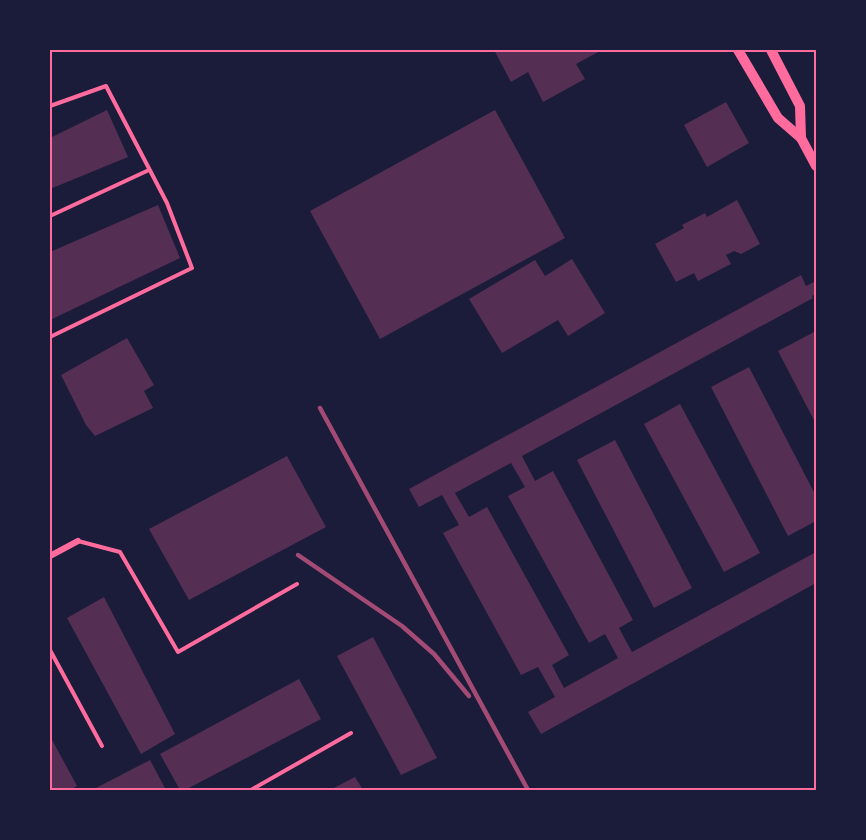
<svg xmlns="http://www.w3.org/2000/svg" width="866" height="840" viewBox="0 0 866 840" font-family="'Archivo Narrow',sans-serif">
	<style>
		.building { fill: #542f53; fill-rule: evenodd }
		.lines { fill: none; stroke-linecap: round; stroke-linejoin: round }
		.service { stroke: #ff6b9d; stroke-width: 4 }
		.minor { stroke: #ff6b9d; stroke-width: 6 }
		.secondary { stroke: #ff6b9d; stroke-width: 10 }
		.rail { stroke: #a44b75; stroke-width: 4.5 }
		.neatline { fill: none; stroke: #ff6b9d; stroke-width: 2 }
	</style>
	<rect width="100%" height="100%" fill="#1b1b3a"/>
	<g class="building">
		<polygon points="494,50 602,50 576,64 585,79 543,102 528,72 511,82"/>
		<polygon points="726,102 749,143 707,167 684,125"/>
		<polygon points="107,110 128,157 50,189 50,138"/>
		<polygon points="495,110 565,238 380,339 310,211"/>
		<polygon points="737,200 760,244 741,254 734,251 726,255 731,264 698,281 694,273 676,282 655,244 684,228 682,225 705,213 707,217"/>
		<polygon points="158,205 180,258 50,320 50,252"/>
		<polygon points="572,259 605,313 568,336 558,320 502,353 469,299 535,260 545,276"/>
		<path d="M801,275L806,286L816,281V294L812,296L813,298L522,456L535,481L553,471L633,620L619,628L632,652L816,552V583L541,734L528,712L555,697L538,667L521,675L443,533L459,525L442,495L419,507L409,489ZM511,463L525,487L508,496L589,643L605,634L618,658L564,688L552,665L569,655L487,507L469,517L455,493Z"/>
		<polygon points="814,332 816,337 816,424 778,351"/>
		<polygon points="127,338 154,385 144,391 153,408 95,436 86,425 61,375"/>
		<polygon points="749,367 816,496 816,521 788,536 711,387"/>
		<polygon points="680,404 760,553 724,572 644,424"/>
		<polygon points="615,440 692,588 654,608 577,460"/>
		<polygon points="287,456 326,527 189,600 149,529"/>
		<polygon points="104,597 175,734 141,754 67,618"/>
		<polygon points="373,637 437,758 401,775 337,656"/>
		<polygon points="299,679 321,719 185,790 180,790 160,754"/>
		<polygon points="50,736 77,786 70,790 50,790"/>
		<polygon points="150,760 166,790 92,790"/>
		<polygon points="355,777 363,790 330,790"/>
	</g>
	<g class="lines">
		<g class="service">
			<polyline points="50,106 106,86 167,203 192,268 50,337"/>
			<polyline points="50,216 149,170"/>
			<polyline points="78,541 120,552 178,652 297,584"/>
			<polyline points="50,650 102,746"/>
			<polyline points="251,790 351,733"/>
		</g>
		<polyline class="minor" points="50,556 78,541"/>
		<g class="secondary">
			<polyline points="738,50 778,118 801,138 816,166"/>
			<polyline points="771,50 800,106 801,138"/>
		</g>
		<g class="rail">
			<polyline points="320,408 528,790"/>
			<polyline points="298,555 402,626 434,654 469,696"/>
		</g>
	</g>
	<rect width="866" height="840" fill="none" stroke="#1b1b3a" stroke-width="102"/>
	<rect x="51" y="51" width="764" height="738" class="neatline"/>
</svg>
